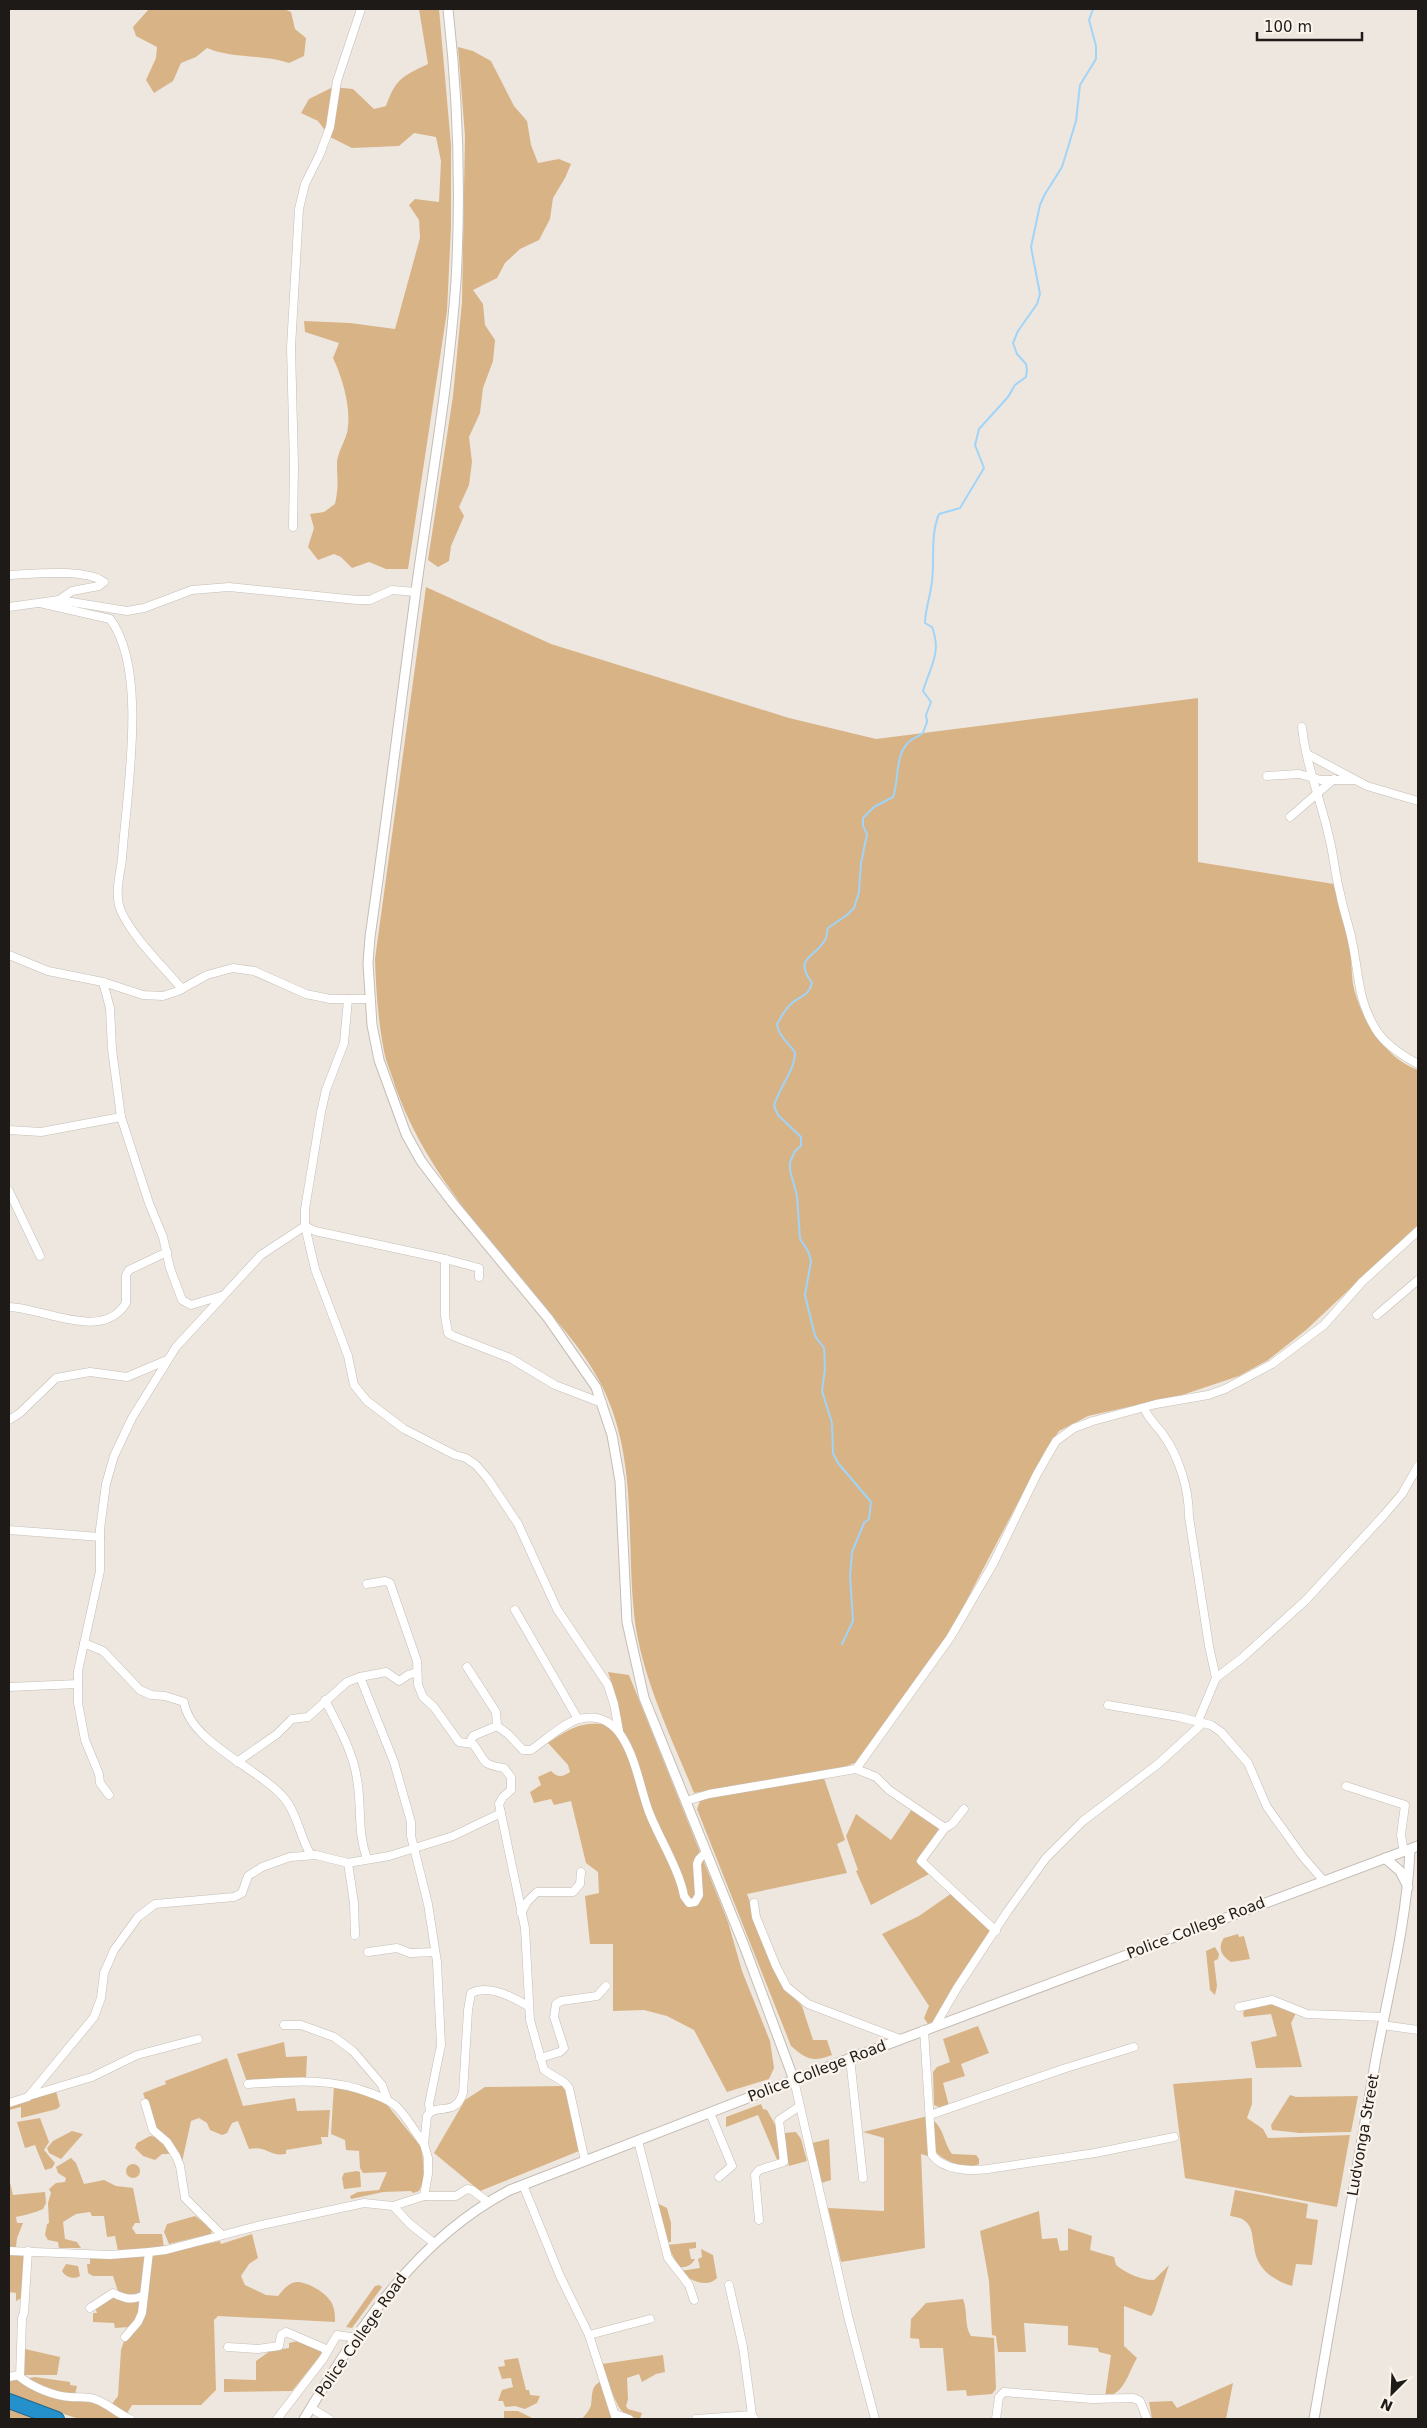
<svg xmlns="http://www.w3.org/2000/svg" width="1427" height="2428" viewBox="0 0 1427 2428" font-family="'DejaVu Sans',sans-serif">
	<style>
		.green { fill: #d8b386 }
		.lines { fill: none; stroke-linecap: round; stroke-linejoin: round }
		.stream { stroke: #a0d4f9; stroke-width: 2 }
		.minor-casing { stroke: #c4bdb5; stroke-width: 9 }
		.tertiary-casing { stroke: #c4bdb5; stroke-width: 11 }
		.motorway-casing { stroke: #22678d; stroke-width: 16 }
		.minor { stroke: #fff; stroke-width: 8 }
		.tertiary { stroke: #fff; stroke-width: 9 }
		.motorway { stroke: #2591cc; stroke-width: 14 }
		.labels { text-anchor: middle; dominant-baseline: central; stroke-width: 4.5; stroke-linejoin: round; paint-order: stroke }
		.street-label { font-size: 15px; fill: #1d1a18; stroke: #fbf4ec }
	</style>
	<rect width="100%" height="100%" fill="#eee7df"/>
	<g class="green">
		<path d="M149,9H284L291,12L295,29L306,38L304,56L289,63C262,54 233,59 207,48L196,57L181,63L173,81L154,93L146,80L156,58L157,47L136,36L133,27Z"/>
		<path d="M419,9H439L451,145V227L447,311L408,569H386L369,562L352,568L341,557L334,554L318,560L308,547L314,528L310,514L324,512L335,504C339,486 337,479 337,462C338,452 344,443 347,433C352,410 343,379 333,358L339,343L305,332L304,321L350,323L395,329L420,238L419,220L409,205L415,199L439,202L441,161L436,137L414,133L399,146L352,148L330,137L318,121L301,113L309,99L333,87L353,89L374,109L386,106C396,78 403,76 428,64Z"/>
		<polygon points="458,47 473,51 491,61 514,106 527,121 531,145 538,163 559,159 571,164 565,178 553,198 550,219 539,240 520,249 505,263 497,278 473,290 483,304 485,325 495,340 493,361 483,388 480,413 469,437 472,462 469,485 459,507 464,516 451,546 449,561 438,567 428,560 453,396 462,302 465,136"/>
		<path d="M426,587L551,644L789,718L876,739L1198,698V862L1334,884C1339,905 1346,926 1350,947C1352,961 1351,976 1354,989C1362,1020 1386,1059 1418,1070V1225L1306,1330L1268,1360L1239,1376L1182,1395L1088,1416L1059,1431L1046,1449L949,1634L857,1762L839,1769L694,1793C671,1736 641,1677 634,1614C626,1536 638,1457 601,1384C582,1347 552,1316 526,1285C474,1221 423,1165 395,1086C392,1074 386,1063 384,1051C378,1020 376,990 375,959Z"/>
		<path d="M608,1672L629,1675L728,1922L742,1971L770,2041L774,2068L769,2079L727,2092L694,2030L667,2016L644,2010L613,2011V1944H590L585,1896L599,1893L598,1872L586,1863L571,1801L554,1805L551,1799L534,1803L530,1792L541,1785L538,1777L551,1771C558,1778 562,1777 570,1772L568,1765L548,1743C577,1723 586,1721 621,1726L617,1701Z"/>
		<path d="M824,1778L845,1840L837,1844L847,1873L747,1894L781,1983L802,2006L813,2040H827L832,2055C813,2062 807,2060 791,2046L697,1809L700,1801L710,1797Z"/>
		<polygon points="912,1809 940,1829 916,1861 929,1874 871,1905 856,1871 858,1870 846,1836 856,1814 891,1840"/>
		<polygon points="952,1893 993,1932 933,2023 928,2024 924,2018 929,2006 882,1934 919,1916"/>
		<path d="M1238,1934L1239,1937L1244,1936L1250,1959L1231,1962C1222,1956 1217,1948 1224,1938Z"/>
		<polygon points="1215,1947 1219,1954 1218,1959 1214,1961 1217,1986 1215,1995 1210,1990 1206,1951"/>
		<polygon points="1273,2002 1297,2011 1291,2023 1302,2067 1256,2068 1251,2042 1277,2036 1271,2014 1244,2017 1243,2013 1246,2008"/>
		<polygon points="978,2026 989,2053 961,2064 965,2076 943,2083 949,2106 941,2108 934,2105 933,2072 937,2067 950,2062 943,2039"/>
		<polygon points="284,2042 286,2057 307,2056 306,2078 247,2082 237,2054"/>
		<path d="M227,2058L243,2106L295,2098L297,2111L330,2110L328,2137H321L322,2144L286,2150V2154C268,2157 268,2145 249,2149L238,2121L232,2123L227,2133L222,2135L210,2130L207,2123L199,2118L191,2121L182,2162L156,2130L143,2093L166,2084L165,2081Z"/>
		<polygon points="1252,2078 1252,2104 1247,2118 1263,2129 1268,2138 1350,2135 1337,2207 1185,2178 1173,2084"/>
		<polygon points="334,2085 384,2101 422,2148 424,2180 419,2191 413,2193 411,2191 383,2192 351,2199 350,2196 358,2192 379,2190 387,2172 363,2173 360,2168 359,2151 346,2150 345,2140 331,2134"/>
		<polygon points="562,2086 567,2092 579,2151 480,2191 434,2153 465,2100 485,2087"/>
		<polygon points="56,2091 60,2106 57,2109 21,2118 21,2107 9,2110 9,2105"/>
		<polygon points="1290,2095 1296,2097 1358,2096 1351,2132 1300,2133 1272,2130 1271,2125"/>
		<polygon points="761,2104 763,2109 767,2110 778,2130 782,2158 778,2162 758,2115 726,2127 726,2117"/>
		<polygon points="928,2116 931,2157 921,2154 925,2248 841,2262 828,2208 884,2211 884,2138 863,2132"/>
		<polygon points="40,2118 49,2142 44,2150 55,2163 52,2168 45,2170 35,2145 25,2148 17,2122"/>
		<path d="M934,2121C944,2129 944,2144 952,2154L976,2155L979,2159V2164C969,2170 940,2161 935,2150C932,2143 933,2129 934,2121Z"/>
		<polygon points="72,2131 83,2134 61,2159 49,2153 47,2148 53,2141"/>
		<polygon points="796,2132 801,2139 807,2161 789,2166 783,2137 784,2133"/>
		<path d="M150,2136C163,2137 165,2144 170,2154H162L155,2160L143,2156L135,2148L137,2143Z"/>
		<polygon points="829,2139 831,2180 821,2183 812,2143"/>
		<polygon points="71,2158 76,2163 84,2184 104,2180 116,2186 133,2188 140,2223 135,2223 132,2228 136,2234 162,2234 164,2248 118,2251 115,2236 107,2237 104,2216 92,2216 90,2212 76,2214 63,2222 65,2239 77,2242 81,2248 59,2248 58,2242 48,2240 45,2235 47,2224 49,2223 48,2203 51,2193 49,2189 56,2183 65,2182 66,2178 58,2173 56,2167"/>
		<circle cx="133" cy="2171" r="7"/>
		<polygon points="357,2171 360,2172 361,2187 344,2189 342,2178 344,2173"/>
		<path d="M9,2178L13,2195L45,2192L46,2203L43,2209C34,2213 25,2215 16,2217L17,2223H23L17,2238L16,2247H9Z"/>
		<path d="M1235,2190L1308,2204L1306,2218L1318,2220L1312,2265L1296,2264L1292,2286C1272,2280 1256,2268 1254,2246C1252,2237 1253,2227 1245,2221C1241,2217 1235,2217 1230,2216Z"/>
		<polygon points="657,2203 667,2208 671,2223 671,2242 667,2242"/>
		<path d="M1039,2211L1042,2239L1057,2238L1060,2251L1068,2250V2228L1092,2236L1090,2250L1114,2257L1116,2265C1126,2273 1140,2280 1154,2280L1169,2265L1154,2312L1151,2316L1124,2306V2346L1137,2358C1128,2373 1125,2394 1105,2397L1111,2355L1099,2352L1098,2348L1068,2345V2326L1024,2323L1026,2352H998L996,2336L992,2335L989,2281L980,2231Z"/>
		<polygon points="195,2216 212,2229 211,2234 169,2244 164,2232 167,2224"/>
		<path d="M252,2234L258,2258L249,2264L241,2276L245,2285L266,2295L278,2296C283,2290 289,2282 297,2282C309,2282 330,2295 333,2306C335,2311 335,2317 335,2322L218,2316L214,2320L216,2390L201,2405H132L126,2415L111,2405L118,2396L121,2350L126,2335L137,2325L151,2256L220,2241L221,2244Z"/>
		<path d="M696,2242V2248L689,2249L691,2259H695C692,2265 686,2268 679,2267L667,2245Z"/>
		<path d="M701,2249L713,2255L717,2278C707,2289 688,2280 680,2271L700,2268L698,2259L702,2257Z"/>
		<polygon points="9,2253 23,2254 25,2258 23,2297 16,2301 16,2293 9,2292"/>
		<polygon points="145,2256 143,2292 138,2296 119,2294 113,2276 93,2276 88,2273 87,2264 90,2264 90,2257"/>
		<path d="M66,2264L78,2266L80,2276C74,2280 65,2277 62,2271Z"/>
		<polygon points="379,2285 382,2287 352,2328 346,2327 375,2286"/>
		<polygon points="113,2296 142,2298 139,2316 129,2327 115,2328 114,2323 93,2322 93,2313 97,2313 95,2307"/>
		<path d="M963,2299C968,2311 964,2326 971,2336L994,2338L996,2389L992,2394L967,2396L966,2390L947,2391L943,2348H920L919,2339L910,2338L911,2319L926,2303Z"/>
		<polygon points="298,2341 324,2351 292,2391 224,2392 224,2379 256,2380 256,2361 270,2351 289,2348 289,2343"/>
		<polygon points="25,2349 60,2357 57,2375 23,2375"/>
		<path d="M663,2355L665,2372L656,2374L642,2382L639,2374L627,2378L628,2399L626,2406L628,2409L642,2413L640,2419C634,2418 626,2416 622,2411C615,2404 605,2374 602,2364Z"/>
		<polygon points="518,2358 526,2390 529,2390 530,2395 540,2396 537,2403 525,2409 515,2406 505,2407 503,2401 498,2401 502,2390 513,2387 511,2378 502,2379 498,2367 505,2366 504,2360"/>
		<polygon points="35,2377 70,2382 70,2385 77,2386 75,2394 72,2396 41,2387 23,2379"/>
		<polygon points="18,2378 28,2385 92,2400 124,2419 79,2419 9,2396 9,2379"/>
		<path d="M602,2381L614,2419H582C585,2415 590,2410 591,2405C593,2394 590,2386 602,2381Z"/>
		<polygon points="1233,2383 1226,2419 1152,2419 1149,2402 1172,2401 1177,2408"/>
		<polygon points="9,2408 39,2419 9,2419"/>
		<polygon points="504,2411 518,2411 534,2419 504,2419"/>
	</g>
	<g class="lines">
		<path class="stream" d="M842,1644L853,1621L850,1576L852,1552L864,1523L869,1519L871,1502L838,1463L833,1453L832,1423L822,1391L825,1369L824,1348L815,1336L805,1295L811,1261L808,1251L800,1239L797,1196L790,1170V1162L795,1151L801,1146V1137L778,1115L774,1106C779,1087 795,1071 795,1052C788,1043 778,1035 777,1024C781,1017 786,1008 792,1003C800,996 809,996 812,983C793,957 814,959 825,940C827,937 827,931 828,928L847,915L854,908L859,892L861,863L867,834L863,826V818L874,807L893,797C899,781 895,757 907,744C910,739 918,737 923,733L927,722L926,715L931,702L923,691C930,667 942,653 932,627L925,623C925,611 929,601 931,588C936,563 929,538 939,514L960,508L984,468L975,445L979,429L1008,397L1015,385L1026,377L1027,370L1026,364L1017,354L1013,343L1018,331L1037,304L1040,294L1031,247L1040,205L1045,194L1062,167L1076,121L1080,85L1096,59V46L1089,20L1093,9"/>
		<defs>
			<g id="minor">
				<polyline points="293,527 294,466 291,347 299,209 305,184 320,154 330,127 337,81 361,9"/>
				<path d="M9,575C33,574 84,568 104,582L99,586L72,591L59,600"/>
				<path d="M40,603L110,619C149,670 126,796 122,859C120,875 114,895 121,911C133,938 163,966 182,989"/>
				<polyline points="9,607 59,600 127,611 144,608 192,590 229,587 357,600 370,600 392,590 416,592"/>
				<path d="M1302,727C1306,766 1321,800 1329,837C1334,856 1335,875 1340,893C1343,910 1349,925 1352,941C1359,973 1357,998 1375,1028C1384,1044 1403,1056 1418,1064"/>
				<polyline points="1307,754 1367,786 1418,801"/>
				<polyline points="1267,776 1299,774 1321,780 1353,780"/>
				<polyline points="1290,817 1334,779"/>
				<polyline points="9,955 48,971 103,982 143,995 163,996 178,991 207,975 233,968 254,971 306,994 330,999 369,999"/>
				<polyline points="103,982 110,1008 112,1049 121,1117 149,1203 163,1237 170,1268 182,1300 191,1305 221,1296"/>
				<polyline points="348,999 344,1043 326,1090 321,1112 305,1209 305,1226 315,1269 348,1356 354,1385 367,1401 404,1429 455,1455 466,1458 476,1465 488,1479 518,1524 557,1609 608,1685 614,1704 619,1731"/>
				<polyline points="9,1130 41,1132 121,1117"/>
				<polyline points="9,1191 40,1256"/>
				<polyline points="305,1226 315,1231 445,1259"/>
				<polyline points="479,1277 479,1268 445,1259 445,1316 448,1333 453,1336 510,1358 555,1385 602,1403"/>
				<path d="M9,1307C43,1308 103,1342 126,1303V1275L129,1270L167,1252"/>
				<polyline points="1377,1315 1418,1280"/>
				<path d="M1144,1408C1148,1418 1156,1425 1162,1433C1179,1456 1189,1489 1189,1517L1209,1646L1216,1678"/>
				<polyline points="9,1420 20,1413 56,1378 90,1372 127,1377 167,1360"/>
				<polyline points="9,1530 100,1537"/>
				<path d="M367,1584L385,1581L390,1583L417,1661L418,1685L423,1697L434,1707L459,1742L473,1744C487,1762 480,1764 504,1768L511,1777V1790L503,1797L499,1804L525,1928L530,2020L544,2070L565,2083L569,2088L585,2161"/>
				<polyline points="515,1610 578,1719"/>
				<path d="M84,1643L103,1651L140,1690L151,1695L165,1696L184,1702C190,1743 261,1769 285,1799C298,1815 300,1838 311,1855"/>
				<path d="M467,1667L496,1712L497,1726L508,1734L523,1750H531C543,1742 565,1722 579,1719C630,1706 636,1779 649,1812C658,1836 680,1871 684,1896L689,1903L695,1902L699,1895L697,1864L699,1859L706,1852"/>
				<polyline points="360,1677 394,1762 411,1822 411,1836 428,1904 437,1962 441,2045 429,2104 430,2112"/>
				<polyline points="9,1687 78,1684"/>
				<path d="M325,1700C337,1724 353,1751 357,1779C362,1807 357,1831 367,1859"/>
				<polyline points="1108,1705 1179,1717 1211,1725 1221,1732 1248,1763 1267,1807 1303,1857 1323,1880"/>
				<polyline points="1198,1721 1216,1678 1242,1658 1306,1600 1384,1515 1402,1494 1418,1466"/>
				<polyline points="470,1742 473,1736 497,1726"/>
				<polyline points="237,1762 277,1734 292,1719 308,1717 347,1682 360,1677 386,1672 399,1681 408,1675 417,1672"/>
				<polyline points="856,1769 950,1638 993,1564 1037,1474 1056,1441 1074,1428 1093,1421 1156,1404 1208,1395 1225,1389 1272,1364 1324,1325 1362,1282 1418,1231"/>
				<polyline points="1346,1786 1405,1805 1401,1835 1404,1852"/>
				<polyline points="109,1795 100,1783 99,1774 85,1740 78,1703 78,1671 100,1571 100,1529 106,1484 114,1456 132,1418 176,1347 261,1255 305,1226"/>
				<polyline points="686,1801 709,1794 856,1769 876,1777 889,1790 945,1828 952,1824 964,1809"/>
				<polyline points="945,1828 921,1861 996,1931"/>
				<polyline points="348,1863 354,1903 355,1935"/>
				<polyline points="754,1903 756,1917 776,1966 787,1987 808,2004 900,2039"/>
				<polyline points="521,1913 527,1902 537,1892 573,1892 580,1884 581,1872"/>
				<polyline points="368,1952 397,1948 410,1953 435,1952"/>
				<polyline points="1239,2007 1272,2000 1307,2014 1384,2017"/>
				<polyline points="284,2025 301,2025 334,2037 353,2051 382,2085 387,2099"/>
				<polyline points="1382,2025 1418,2030"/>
				<polyline points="935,2026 957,1988 1007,1912 1046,1858 1083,1821 1158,1764 1203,1723"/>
				<path d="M924,2030L932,2155C944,2171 971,2171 988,2169L1095,2153L1174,2137"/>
				<polyline points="540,2058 560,2052 564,2048 554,2017 556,2004 561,2001 597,1996 606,1986"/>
				<polyline points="850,2058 863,2178"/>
				<polyline points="794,2080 848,2316 875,2419"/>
				<path d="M248,2084C291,2081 332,2077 373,2094C381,2097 390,2100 397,2107C407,2117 415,2132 424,2144"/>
				<polyline points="32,2095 92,2077 137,2055 198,2039"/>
				<polyline points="9,2103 28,2097 94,2017 101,1998 104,1973 114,1950 138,1917 155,1904 234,1897 242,1893 248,1876 262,1867 290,1857 316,1855 348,1863 389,1856 453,1836 501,1813"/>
				<polyline points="145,2103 153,2130 167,2142 176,2156 180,2166 185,2198 222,2235"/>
				<polyline points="710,2113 732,2166 719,2177"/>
				<polyline points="930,2115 1066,2068 1134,2047"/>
				<polyline points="638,2141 668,2258 689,2285 694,2300"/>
				<polyline points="523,2185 560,2276 589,2335 616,2419"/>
				<polyline points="424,2196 456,2196 467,2189 472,2190 488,2202"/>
				<path d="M393,2206L424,2196L428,2174V2158L424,2144L427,2116C436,2102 455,2118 463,2093L468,2010L471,1993C490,1984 512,1997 528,2006"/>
				<polyline points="759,2220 755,2175 759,2170 784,2162 779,2120 800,2106"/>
				<polyline points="9,2251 110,2255 149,2252 166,2250 257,2226 364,2203 393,2206 410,2224 434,2243"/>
				<path d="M28,2251L24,2313L22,2318L20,2377C32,2387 54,2396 70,2397C80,2398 88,2396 97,2400C108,2404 117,2413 130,2419"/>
				<polyline points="729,2285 743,2347 752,2415"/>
				<path d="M90,2308L113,2293C125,2299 132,2301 144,2295"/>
				<polyline points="589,2335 650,2319"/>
				<polyline points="125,2337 138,2322 142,2313 149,2252"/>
				<polyline points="228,2347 258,2349 279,2346 281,2335 286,2332 328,2350"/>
				<polyline points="9,2377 19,2375"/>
				<polyline points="311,2408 329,2419"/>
				<polyline points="615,2414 629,2419"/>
				<polyline points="277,2419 323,2359 337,2335 357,2338"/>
				<polyline points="696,2419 752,2415 754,2418"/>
				<polyline points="996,2419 999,2397 1004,2392 1092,2399 1133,2398 1140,2401 1147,2419"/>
			</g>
			<g id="tertiary">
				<path d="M448,9C458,98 461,191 456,281C449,382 431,483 417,583C401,701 387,819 370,937L368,963L372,1025L379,1060L406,1134L421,1161L452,1202L548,1318L596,1387L612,1435L620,1481L627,1622L644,1698L745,1948L794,2080"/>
				<polyline points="1385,1858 1400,1871 1408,1887"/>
				<path d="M304,2419C359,2329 414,2240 510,2190L843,2061L1418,1846"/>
				<path d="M1314,2419C1334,2299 1355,2179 1376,2058C1389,1989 1407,1921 1410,1850"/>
			</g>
			<polyline id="motorway" points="9,2401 57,2419"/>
		</defs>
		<use href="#minor" class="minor-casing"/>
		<use href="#tertiary" class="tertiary-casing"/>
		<use href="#motorway" class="motorway-casing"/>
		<use href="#minor" class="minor"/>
		<use href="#tertiary" class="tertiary"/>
		<use href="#motorway" class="motorway"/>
	</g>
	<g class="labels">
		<g class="street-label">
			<text transform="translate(1196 1928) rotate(-21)">Police College Road</text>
			<text transform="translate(817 2071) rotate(-21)">Police College Road</text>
			<text transform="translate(1363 2135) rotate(-80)">Ludvonga Street</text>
			<text transform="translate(361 2335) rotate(-55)">Police College Road</text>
		</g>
	</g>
	<rect width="1427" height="2428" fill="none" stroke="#1d1a18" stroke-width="20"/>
	<g transform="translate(1392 2393) rotate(204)" stroke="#fbf4ec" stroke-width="4" paint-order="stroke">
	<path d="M0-4L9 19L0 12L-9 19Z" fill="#1d1a18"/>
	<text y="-8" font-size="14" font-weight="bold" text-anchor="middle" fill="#1d1a18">N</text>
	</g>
	<path d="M1257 32v8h105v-8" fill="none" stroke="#1d1a18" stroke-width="2.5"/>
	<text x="1264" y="32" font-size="15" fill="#1d1a18" stroke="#fbf4ec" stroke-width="4" paint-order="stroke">100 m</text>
</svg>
